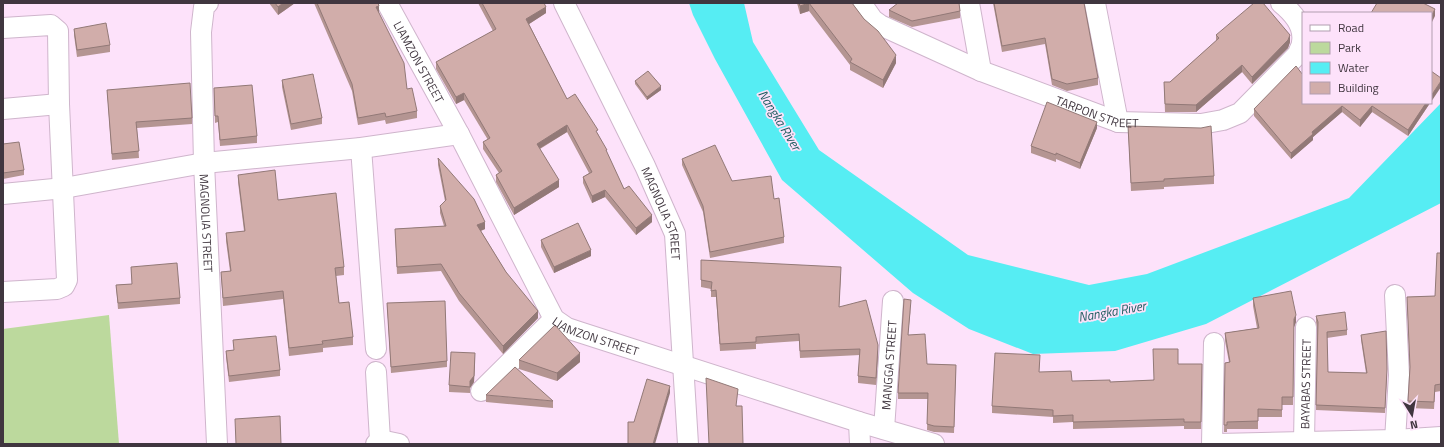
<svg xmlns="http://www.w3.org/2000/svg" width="1444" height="447" viewBox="0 0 1444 447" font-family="'Titillium Web',sans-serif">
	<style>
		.green { fill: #bcd99d }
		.water { fill: #56edf3 }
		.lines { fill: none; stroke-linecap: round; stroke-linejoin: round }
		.street-casing { stroke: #cfb5cc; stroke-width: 22 }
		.street { stroke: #fff; stroke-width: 20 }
		.wall { fill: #b49592 }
		.shaded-wall { fill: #927977 }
		.building { fill: #d1adaa; stroke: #927977 }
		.labels { text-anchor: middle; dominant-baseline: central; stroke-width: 3.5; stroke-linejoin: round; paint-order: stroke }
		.street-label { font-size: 12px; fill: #40363f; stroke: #fde2fa }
		.water-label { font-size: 13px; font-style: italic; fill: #1e5c5f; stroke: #fde2fa }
	</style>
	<rect width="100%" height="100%" fill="#fde2fa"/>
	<polygon class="green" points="109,315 119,444 3,444 3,329"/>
	<polygon class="water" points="689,3 744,3 753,42 819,150 968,255 1089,285 1147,274 1349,198 1441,103 1441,203 1206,324 1115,351 1033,354 969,329 913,293 782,180 715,59 693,15"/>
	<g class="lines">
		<defs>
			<g id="street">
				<path id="s1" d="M208,3L204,7L201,32L204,163L217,444"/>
				<path id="s2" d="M387,3L459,134L554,319L567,328L579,332L859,422L934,444"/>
				<path id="s3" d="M564,3L645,166L675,234L688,444"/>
				<path id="s4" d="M861,3L873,20L880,25L981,71L1118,122L1201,124L1223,120L1240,113L1298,54C1299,50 1302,46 1302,42C1305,25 1292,12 1281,3"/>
				<polyline points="969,3 981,71"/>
				<polyline points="1095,3 1118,122"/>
				<polyline points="3,28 51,25 58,31 59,104 67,280 64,286 57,289 3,292"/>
				<polyline points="3,109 59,104"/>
				<polyline points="361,148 376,349"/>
				<polyline points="3,194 64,188 204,163 361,148 459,134"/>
				<polyline points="481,391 554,319"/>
				<polyline points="859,422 860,444"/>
				<path id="s5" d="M884,429L893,301"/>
				<polyline points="380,440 399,444"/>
				<polyline points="1395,440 1399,375 1395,295"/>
				<path id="s6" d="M1304,442L1306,327"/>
				<polyline points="376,444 380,440 376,372"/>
				<polyline points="1212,444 1214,343"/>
				<polyline points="1218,444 1395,440 1441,437"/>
			</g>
		</defs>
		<use href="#street" class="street-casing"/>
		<use href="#street" class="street"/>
	</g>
	<g class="wall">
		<polygon points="269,3 295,3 278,15"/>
		<polygon points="314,3 378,3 379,13 407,89 417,111 417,118 386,124 385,120 358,125 352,91"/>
		<polygon points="478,3 544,3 546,13 529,24 567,99 598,134 624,189 652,222 636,235 605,197 592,203 583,183 583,177 589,173 567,132 540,149 559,187 514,215 496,182 496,175 499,173 483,149 483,142 488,140 464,100 456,104 436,69 436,62 493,31"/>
		<polygon points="797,3 852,3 896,63 883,88 850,70 850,65 809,11 800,14"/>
		<polygon points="993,3 1084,3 1098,78 1098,85 1067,91 1052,85 1045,44 1002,52"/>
		<polygon points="889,10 960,11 960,18 912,27 889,17"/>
		<polygon points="74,29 110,45 110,52 77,57 74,35"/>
		<polygon points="1216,35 1290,42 1288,48 1252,84 1242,72 1196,112 1165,112 1164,82 1170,82 1216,41"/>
		<polygon points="282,80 322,118 322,124 291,130 282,87"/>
		<polygon points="635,81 661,90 647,100 635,84"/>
		<polygon points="214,88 257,136 257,143 220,146 218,122 215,123"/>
		<polygon points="107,90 192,118 192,124 137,128 139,158 112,160"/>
		<polygon points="1303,103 1430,103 1408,136 1372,112 1360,127 1342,112 1313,137 1313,140 1291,159 1254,116 1254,109"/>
		<polygon points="1128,126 1214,176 1214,184 1164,187 1164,189 1131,191"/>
		<polygon points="1097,128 1080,169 1056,159 1056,162 1031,153 1031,146"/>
		<polygon points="3,144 24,170 24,175 3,179"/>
		<polygon points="438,158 485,229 481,231 506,272 538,318 503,354 459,301 441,271 397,274 395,229 444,226 440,213 440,206 445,201 438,165"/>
		<polygon points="682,159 774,199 784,237 784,243 710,258 703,212 682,165"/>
		<polygon points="238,175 278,200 344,267 344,275 336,276 339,303 353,337 353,345 323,348 323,352 289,356 283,299 223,306 221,272 230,271 226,241 226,233 244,231 238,182"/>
		<polygon points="541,240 591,256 554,273 541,247"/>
		<polygon points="1441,253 1441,391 1435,392 1434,409 1408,408 1410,370 1407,297 1435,296"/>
		<polygon points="701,260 841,274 839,307 878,352 876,385 858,383 858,376 860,355 800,358 799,341 756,344 756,349 720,351 716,297 711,297 711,289 701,287"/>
		<polygon points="131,267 180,298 180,304 118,309 116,285 132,284"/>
		<polygon points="1253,298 1296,322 1294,327 1293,405 1282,405 1282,417 1258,417 1258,429 1227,429 1227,432 1224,432 1225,363 1229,362 1225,341 1225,333 1257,328 1253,306"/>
		<polygon points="387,303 447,361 447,367 391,373"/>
		<polygon points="911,306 908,335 927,364 956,365 954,433 934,432 927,430 928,399 898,399 898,393"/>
		<polygon points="1316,316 1347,330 1347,335 1327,338 1328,372 1366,373 1361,340 1361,335 1387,375 1385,413 1316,410 1317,327 1316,322"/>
		<polygon points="233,340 280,370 280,376 229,382 226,357 226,351 234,350"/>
		<polygon points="475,360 474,382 470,388 470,393 449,392 449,385"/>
		<polygon points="519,360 580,362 557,381 519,369"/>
		<polygon points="1040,362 1039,372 1072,381 1110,382 1153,380 1178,364 1202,364 1201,429 1184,429 1184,426 1073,429 1073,422 1053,423 1053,417 992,413 992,406"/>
		<polygon points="486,395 553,401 553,408 486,402"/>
	</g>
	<g class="shaded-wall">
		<polygon points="283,3 295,3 278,15 278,7"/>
		<polygon points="809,3 809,11 800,14 800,6"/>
		<polygon points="379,6 379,13 376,14 376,7"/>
		<polygon points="546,7 546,13 526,26 526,19"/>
		<polygon points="1435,9 1435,16 1431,24 1431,17"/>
		<polygon points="1290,35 1290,42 1288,48 1252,84 1252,77"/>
		<polygon points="896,55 896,63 883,88 883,80"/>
		<polygon points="1242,65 1242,72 1196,112 1196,105"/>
		<polygon points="1441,81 1441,87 1431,102 1431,96"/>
		<polygon points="661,86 661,90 647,100 647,97"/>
		<polygon points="464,93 464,100 456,104 456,97"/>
		<polygon points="1426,103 1430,103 1408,136 1408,130"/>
		<polygon points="1342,106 1342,112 1313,137 1313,140 1291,159 1291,153 1312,132"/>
		<polygon points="1372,106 1372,112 1360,127 1360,120"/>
		<polygon points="1097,122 1097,128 1080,169 1080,163"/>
		<polygon points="567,125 567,132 537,150 537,144"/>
		<polygon points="559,180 559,187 514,215 514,208"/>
		<polygon points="605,190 605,197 592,203 592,196"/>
		<polygon points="652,215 652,222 636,235 636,228"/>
		<polygon points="485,222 485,229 477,232 477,225"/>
		<polygon points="591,250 591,256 554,273 554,267"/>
		<polygon points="538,311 538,318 503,354 503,346"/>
		<polygon points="1296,315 1296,322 1294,327 1293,405 1294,319"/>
		<polygon points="878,345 878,352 876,385 876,378"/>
		<polygon points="475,353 474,382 470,388 470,393 470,381"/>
		<polygon points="580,353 580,362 557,381 557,373"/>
		<polygon points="670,386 670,393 655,444 653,444"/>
	</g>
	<g class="building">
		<polygon points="275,3 283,3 278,7"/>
		<polygon points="317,3 378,3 379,6 376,7 404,63 407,89 412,88 417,111 386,117 385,113 358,118 352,84"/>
		<polygon points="482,3 544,3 546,7 526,19 567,99 575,94 598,130 596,131 607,150 606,150 624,189 629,186 652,215 636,228 605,190 592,196 583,177 592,172 567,125 537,144 559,180 514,208 496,175 502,171 483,142 490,138 464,93 456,97 436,62 496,29"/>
		<polygon points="799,3 852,3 864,19 878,31 896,55 883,80 850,62 852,59 809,3 800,6"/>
		<polygon points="898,3 959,3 960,11 912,21 889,10"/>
		<polygon points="994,3 1084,3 1098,78 1067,84 1052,79 1045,38 1002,46"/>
		<polygon points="1254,3 1263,3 1290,35 1288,40 1252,77 1242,65 1196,105 1165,104 1164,82 1170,82 1219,38 1216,35"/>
		<polygon points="1377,3 1423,3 1435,9 1431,17 1431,13 1371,13"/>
		<polygon points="106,23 110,45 77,50 74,29"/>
		<polygon points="1296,66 1303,75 1303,103 1426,103 1408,130 1372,106 1360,120 1342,106 1312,132 1313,134 1291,153 1254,109"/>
		<polygon points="648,71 661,86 647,97 635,81"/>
		<polygon points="1431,71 1441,78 1441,81 1431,96"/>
		<polygon points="313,74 322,118 291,124 282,80"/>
		<polygon points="190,83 192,118 136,122 139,151 112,154 107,90"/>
		<polygon points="252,85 257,136 220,140 218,116 215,116 214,88"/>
		<polygon points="1047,102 1097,122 1080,163 1056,153 1056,155 1031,146"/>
		<polygon points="1128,126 1201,128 1211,126 1214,176 1164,179 1164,181 1131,183"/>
		<polygon points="19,142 24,170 3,173 3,144"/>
		<polygon points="715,145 732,181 771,176 774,199 779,198 784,237 710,252 703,206 682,159"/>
		<polygon points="438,158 474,199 485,222 477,225 506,272 538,311 503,346 459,293 441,264 397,267 395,229 446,226 440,206 446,200"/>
		<polygon points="275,170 278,200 336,193 344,267 335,268 339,303 349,302 353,337 322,341 323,344 289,348 283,291 223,298 221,272 231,271 226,233 245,231 238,175"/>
		<polygon points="578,223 591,250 554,267 541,240"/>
		<polygon points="1437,253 1441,253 1441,384 1435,385 1434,402 1408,401 1410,367 1407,297 1435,296"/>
		<polygon points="701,260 841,267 839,307 866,300 878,345 876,378 858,376 860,349 800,351 799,334 756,337 756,342 720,344 716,290 711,291 712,282 701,280"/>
		<polygon points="177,263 180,298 118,303 116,285 132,284 131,267"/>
		<polygon points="1291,291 1296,315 1294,319 1293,397 1282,397 1282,410 1258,409 1258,421 1227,422 1227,425 1224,425 1225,363 1230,362 1225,333 1259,328 1253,298"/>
		<polygon points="904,299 911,300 908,335 925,334 927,364 956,365 954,427 934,426 927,424 928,393 898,393"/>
		<polygon points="445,301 447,361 391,367 387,303"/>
		<polygon points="1345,312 1347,330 1327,332 1328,372 1367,373 1361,335 1386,331 1387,369 1385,408 1316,405 1318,322 1316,316"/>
		<polygon points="555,325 580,353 557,373 519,360"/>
		<polygon points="276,336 280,370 229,376 226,351 234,350 233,340"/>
		<polygon points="1153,349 1178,349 1178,364 1202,364 1201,422 1184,422 1184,419 1073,422 1073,415 1053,416 1053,410 992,406 995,353 1040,355 1039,372 1071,371 1072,381 1110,380 1110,382 1154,380"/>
		<polygon points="451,352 475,353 474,376 470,381 470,387 449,385"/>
		<polygon points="515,367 553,401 486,395"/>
		<polygon points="706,378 738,389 736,406 742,406 743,444 709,444"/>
		<polygon points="647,379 670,386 653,444 628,444 628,422 634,422"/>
		<polygon points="280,416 281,444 236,444 235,419"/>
	</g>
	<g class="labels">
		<g class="street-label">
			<text stroke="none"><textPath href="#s2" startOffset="67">LIAMZON STREET</textPath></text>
			<text stroke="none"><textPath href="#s4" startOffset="264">TARPON STREET</textPath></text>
			<text stroke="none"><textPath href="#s3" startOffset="233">MAGNOLIA STREET</textPath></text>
			<text stroke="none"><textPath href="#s1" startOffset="222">MAGNOLIA STREET</textPath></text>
			<text stroke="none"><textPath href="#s2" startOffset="403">LIAMZON STREET</textPath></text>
			<text stroke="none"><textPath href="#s5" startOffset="64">MANGGA STREET</textPath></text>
			<text stroke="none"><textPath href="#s6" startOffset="58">BAYABAS STREET</textPath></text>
		</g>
		<g class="water-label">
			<text transform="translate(780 120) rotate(58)">Nangka River</text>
			<text transform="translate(1112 311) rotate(-10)">Nangka River</text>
		</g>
	</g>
	<rect width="1444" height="447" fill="none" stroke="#40363f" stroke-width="8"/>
	<rect x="1302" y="12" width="130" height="92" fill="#fde2fa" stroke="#b19daf"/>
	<rect x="1310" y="25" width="20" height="6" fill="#ffffff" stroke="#b19daf"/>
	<text x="1338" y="32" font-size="12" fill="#40363f">Road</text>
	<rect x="1310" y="42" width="20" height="12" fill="#bcd99d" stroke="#b19daf"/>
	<text x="1338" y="52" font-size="12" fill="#40363f">Park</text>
	<rect x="1310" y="62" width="20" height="12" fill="#56edf3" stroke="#b19daf"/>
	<text x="1338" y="72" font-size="12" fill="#40363f">Water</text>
	<rect x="1310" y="82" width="20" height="12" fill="#d1adaa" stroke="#b19daf"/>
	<text x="1338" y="92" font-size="12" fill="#40363f">Building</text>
	<g transform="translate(1412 415) rotate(169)" stroke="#fde2fa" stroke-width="3" paint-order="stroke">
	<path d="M0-3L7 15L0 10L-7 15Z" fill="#40363f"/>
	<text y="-6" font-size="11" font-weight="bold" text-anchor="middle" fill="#40363f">N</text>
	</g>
</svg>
